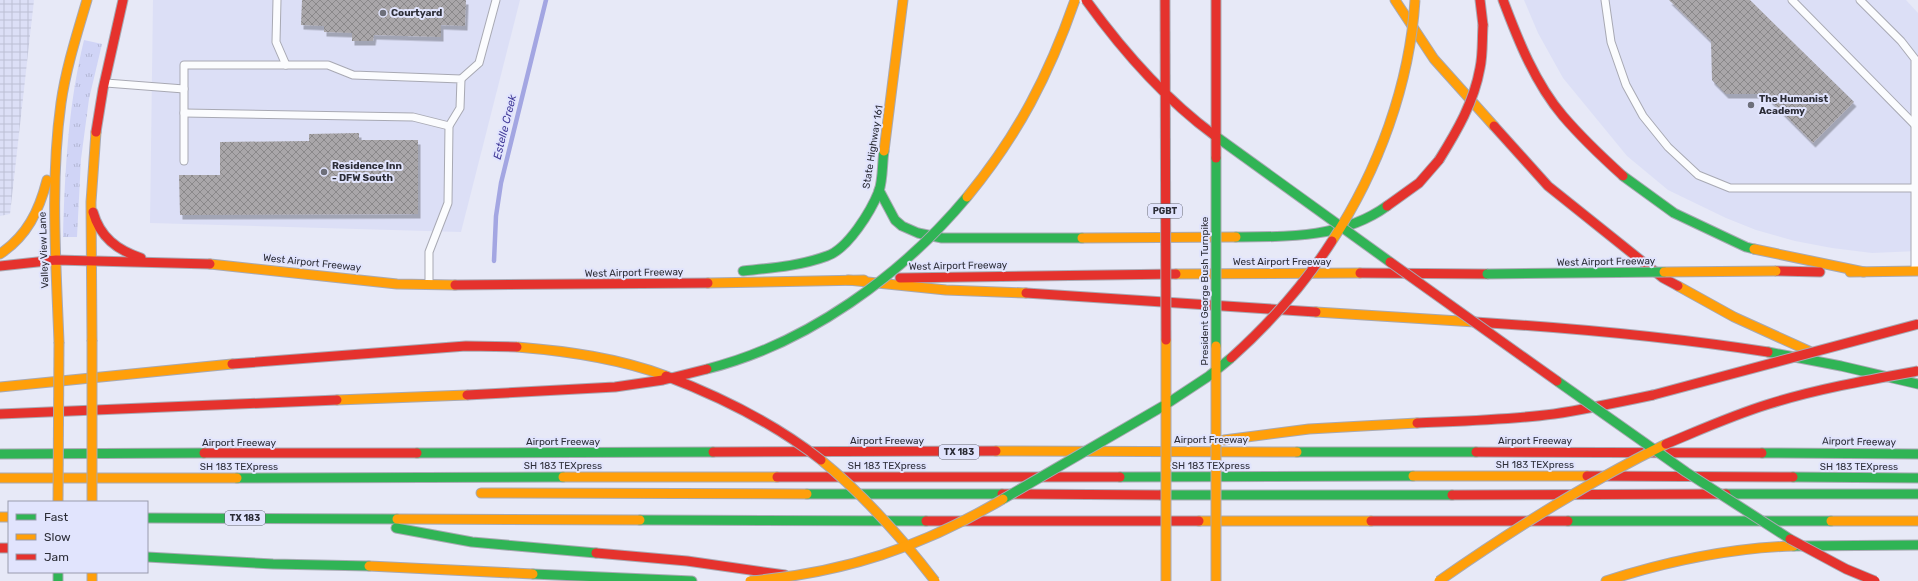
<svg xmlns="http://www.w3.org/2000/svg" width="1918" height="581" viewBox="0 0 1918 581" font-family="Rubik,sans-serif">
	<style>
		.built { fill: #dcdff6 }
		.industrial { fill: url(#industrial-grid) }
		.grass { fill: url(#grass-tufts) }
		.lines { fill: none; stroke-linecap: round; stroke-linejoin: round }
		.stream { stroke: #a3a6e2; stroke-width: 4.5 }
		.building { fill: url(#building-cross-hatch); filter: url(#shadow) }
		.lane-casing { stroke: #a8a9b3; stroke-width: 9 }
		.fast-casing { stroke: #a8a9b3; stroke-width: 11 }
		.slow-casing { stroke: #a8a9b3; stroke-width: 11 }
		.jam-casing { stroke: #a8a9b3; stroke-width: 11 }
		.lane { stroke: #fbfcfe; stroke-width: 7 }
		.fast { stroke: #30b455; stroke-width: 9 }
		.slow { stroke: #ff9f0a; stroke-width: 9 }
		.jam { stroke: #e5322d; stroke-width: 9 }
		.fast-bridge-casing { stroke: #a8a9b3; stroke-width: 11; stroke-linecap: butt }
		.slow-bridge-casing { stroke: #a8a9b3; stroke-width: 11; stroke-linecap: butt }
		.jam-bridge-casing { stroke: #a8a9b3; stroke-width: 11; stroke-linecap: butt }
		.fast-bridge { stroke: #30b455; stroke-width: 9 }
		.slow-bridge { stroke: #ff9f0a; stroke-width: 9 }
		.jam-bridge { stroke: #e5322d; stroke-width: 9 }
		.poi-dot { fill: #6d6f7a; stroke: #e1e4fd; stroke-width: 1.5 }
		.labels { text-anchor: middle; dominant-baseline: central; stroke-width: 4; stroke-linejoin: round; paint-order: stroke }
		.shield { fill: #e1e4fd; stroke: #626472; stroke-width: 1 }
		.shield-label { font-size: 9px; font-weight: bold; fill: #2c2d37 }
		.poi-label { font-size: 10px; font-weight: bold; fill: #2c2d37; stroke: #e1e4fd; text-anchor: start }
		.street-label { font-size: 10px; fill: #2c2d37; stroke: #e1e4fd }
		.water-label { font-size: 11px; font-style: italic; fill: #403997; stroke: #e1e4fd }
	</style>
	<defs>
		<pattern id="industrial-grid" width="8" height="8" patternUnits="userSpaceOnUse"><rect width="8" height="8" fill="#dcdff6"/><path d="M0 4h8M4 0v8" fill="none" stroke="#bdc0d4"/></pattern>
		<pattern id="grass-tufts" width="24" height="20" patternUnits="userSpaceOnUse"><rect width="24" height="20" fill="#d0d4f6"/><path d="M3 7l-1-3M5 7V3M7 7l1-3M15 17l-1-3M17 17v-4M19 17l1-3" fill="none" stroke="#b3b6d4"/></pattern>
		<pattern id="building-cross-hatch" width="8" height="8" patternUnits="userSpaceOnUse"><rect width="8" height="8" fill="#a9a6a9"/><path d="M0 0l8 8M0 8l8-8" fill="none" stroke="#8a888a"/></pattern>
		<filter id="shadow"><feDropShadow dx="2.5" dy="4.5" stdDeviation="0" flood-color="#0004"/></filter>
	</defs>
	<rect width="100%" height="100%" fill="#e7e9f7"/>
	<g class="built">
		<polygon points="153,0 520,0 461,232 150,223"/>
		<polygon points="1524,0 1906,0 1918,13 1918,251 1872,253 1832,248 1795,241 1756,230 1726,218 1668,190 1627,156 1563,78 1538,33"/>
	</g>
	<polygon class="industrial" points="0,0 34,0 10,214 0,216"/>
	<path class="grass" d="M84,40L102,44L89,99L81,159L77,237H63C65,170 68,106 84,40Z"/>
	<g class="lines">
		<polyline class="stream" points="494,261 496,216 501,183 546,0"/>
	</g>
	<g class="building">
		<polygon points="302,0 466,0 465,26 441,25 441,37 374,35 373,41 352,41 352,33 324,32 324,26 301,25"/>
		<polygon points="1669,0 1750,0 1854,102 1813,143 1764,94 1726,94 1712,80 1711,41"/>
		<polygon points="359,133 359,140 418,140 418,214 180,215 179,175 220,175 220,142 309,141 309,134"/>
	</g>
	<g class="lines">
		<defs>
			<g id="lane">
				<polyline points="277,0 276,42 286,65"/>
				<polyline points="1605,0 1611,42 1626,85 1643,116 1668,147 1698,175 1730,188 1915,188"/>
				<polyline points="1792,0 1915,125"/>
				<polyline points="1860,0 1901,41 1915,59 1915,270"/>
				<polyline points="461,79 479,63 496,0"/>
				<polyline points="106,83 184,89 184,65 328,65 353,75 461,79 460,108 449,126 448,203 429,252 429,283"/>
				<polyline points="184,89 184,161"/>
				<polyline points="184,113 413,117 449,126"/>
			</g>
			<g id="fast">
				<polyline points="1623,176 1674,213 1746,247 1754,249"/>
				<polyline points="879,190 895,220 902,226 918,233 942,238 1082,238"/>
				<path d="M1236,237C1287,237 1343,238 1387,206"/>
				<path d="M743,271C771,268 800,266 827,256C848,249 871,211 879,191C883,179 882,164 884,151"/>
				<polyline points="1768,352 1841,366 1918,384"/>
				<polyline points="1297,452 1476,452"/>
				<polyline points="417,453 713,452"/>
				<polyline points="1762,453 1918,454"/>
				<polyline points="0,454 204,453"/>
				<polyline points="1120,477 1413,476"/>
				<polyline points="1793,477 1918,478"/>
				<polyline points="237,478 563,477"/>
				<polyline points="807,494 1002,494"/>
				<polyline points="1726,494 1918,494"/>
				<polyline points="1161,495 1452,495"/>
				<polyline points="147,518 397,519"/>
				<polyline points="640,520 926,521"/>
				<polyline points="1568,521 1831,521"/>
				<polyline points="396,528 472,542 596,553"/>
				<polyline points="1794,546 1918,545"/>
				<polyline points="147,557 273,564 369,566"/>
				<polyline points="58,572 58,581"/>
				<polyline points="533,574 692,581"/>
			</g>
			<g id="slow">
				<polyline points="1395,0 1434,59 1494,126"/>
				<polyline points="884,151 903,0"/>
				<polyline points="1082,238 1236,237"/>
				<polyline points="1754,249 1864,272"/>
				<path d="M0,254C27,236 39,211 47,180"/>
				<polyline points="210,264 397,284 455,285"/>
				<polyline points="1850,272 1918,271"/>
				<polyline points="1176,274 1360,273"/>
				<polyline points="848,280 946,290 1026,293"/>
				<polyline points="708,283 864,280"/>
				<polyline points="1678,286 1734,317 1809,351"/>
				<polyline points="1316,312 1475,322"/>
				<polyline points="92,340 91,202 96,132"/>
				<path d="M59,342C56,262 50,182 61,103C66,68 77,34 87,0"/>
				<polyline points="0,387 232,364"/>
				<polyline points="337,400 467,395"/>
				<polyline points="1224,440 1309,429 1417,423"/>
				<polyline points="996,451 1297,452"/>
				<polyline points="1413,476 1587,476"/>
				<polyline points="563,477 777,477"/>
				<polyline points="0,478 237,478"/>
				<polyline points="481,493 807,494"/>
				<polyline points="0,517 9,517"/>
				<polyline points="397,519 640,520"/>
				<polyline points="1199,521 1371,521"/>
				<polyline points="1831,521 1918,521"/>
				<polyline points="369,566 533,574"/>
				<polyline points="92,572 92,581"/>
				<path d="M1606,581C1668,561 1729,548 1794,546"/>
			</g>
			<g id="jam">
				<polyline points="1480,0 1483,25"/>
				<path d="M1503,0C1518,40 1535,83 1563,116C1581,137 1602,157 1623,176"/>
				<polyline points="1494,126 1548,186 1663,278 1678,286"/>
				<polyline points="96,132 103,89 123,0"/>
				<polyline points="1387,206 1419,183 1439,160"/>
				<path d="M93,212C100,237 117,250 141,258"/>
				<polyline points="0,266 56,260 210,264"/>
				<polyline points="1776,271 1820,272"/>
				<polyline points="1360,273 1487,274"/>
				<polyline points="900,278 1176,274"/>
				<polyline points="455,285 708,283"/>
				<polyline points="1026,293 1316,312"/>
				<path d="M1475,322C1572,328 1671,337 1768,352"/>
				<polyline points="0,414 337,400"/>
				<path d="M1417,423C1462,421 1508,420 1554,414C1587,409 1620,402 1653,395"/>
				<polyline points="713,452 996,451"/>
				<polyline points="1476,452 1762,453"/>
				<polyline points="204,453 417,453"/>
				<polyline points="1587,476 1793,477"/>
				<polyline points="777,477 1120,477"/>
				<polyline points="1002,494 1161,495"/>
				<polyline points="1452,495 1726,494"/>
				<polyline points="926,521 1199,521"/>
				<polyline points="1371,521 1568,521"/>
				<polyline points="0,548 9,548"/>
				<polyline points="596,553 687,561 785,575"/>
			</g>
		</defs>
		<use href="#lane" class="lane-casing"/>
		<use href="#fast" class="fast-casing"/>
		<use href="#slow" class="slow-casing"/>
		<use href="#jam" class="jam-casing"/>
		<use href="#lane" class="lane"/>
		<use href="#fast" class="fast"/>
		<use href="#slow" class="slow"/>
		<use href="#jam" class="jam"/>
		<defs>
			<g id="fast-bridge">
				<polyline points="1214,135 1390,262"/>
				<polyline points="1216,158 1216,346"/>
				<polyline points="1487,274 1664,272"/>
				<path d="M707,369C807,344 902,275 967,197"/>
				<polyline points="1557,381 1686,472 1790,539"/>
				<polyline points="1003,499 1165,405 1209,376 1231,358"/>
			</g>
			<g id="slow-bridge">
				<path d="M967,197C1018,135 1049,75 1075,0"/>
				<path d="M1332,241C1378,171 1410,84 1415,0"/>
				<polyline points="1664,272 1776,271"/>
				<polyline points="92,340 92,502"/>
				<polyline points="1166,340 1166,581"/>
				<polyline points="1216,346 1216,581"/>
				<path d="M517,347C567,351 618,358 666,376"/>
				<path d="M821,460C864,495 901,537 935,581"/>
				<polyline points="58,502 59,342"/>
				<path d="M750,581C844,573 922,547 1003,499"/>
				<path d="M1439,581C1512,530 1586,483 1666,444"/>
			</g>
			<g id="jam-bridge">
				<path d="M1086,0C1122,50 1164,98 1214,135"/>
				<polyline points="1165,0 1166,340"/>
				<polyline points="1216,0 1216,158"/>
				<path d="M1439,160C1457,131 1474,102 1480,68C1483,54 1482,39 1483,25"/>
				<polyline points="1390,262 1557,381"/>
				<path d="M1231,358C1270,323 1304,285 1332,241"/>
				<polyline points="232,364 466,346 517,347"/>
				<path d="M666,376C721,397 774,423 821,460"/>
				<polyline points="467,395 615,387 663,380 707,369"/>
				<polyline points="1653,395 1918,324"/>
				<path d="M1666,444C1700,430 1733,415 1769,404C1817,389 1868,380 1918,371"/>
				<polyline points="1790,539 1846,569 1875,581"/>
			</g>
		</defs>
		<use href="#fast-bridge" class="fast-bridge-casing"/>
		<use href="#slow-bridge" class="slow-bridge-casing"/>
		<use href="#jam-bridge" class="jam-bridge-casing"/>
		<use href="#fast-bridge" class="fast-bridge"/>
		<use href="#slow-bridge" class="slow-bridge"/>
		<use href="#jam-bridge" class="jam-bridge"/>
	</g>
	<g class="poi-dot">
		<circle cx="383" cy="13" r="4"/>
		<circle cx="1751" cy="105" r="4"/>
		<circle cx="324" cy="172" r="4"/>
	</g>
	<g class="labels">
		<g class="shield">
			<rect x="1148" y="204" width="34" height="14" rx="3"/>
			<rect x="939" y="445" width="40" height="14" rx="3"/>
			<rect x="225" y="511" width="40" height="14" rx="3"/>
		</g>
		<g class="shield-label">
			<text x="1165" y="211">PGBT</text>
			<text x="959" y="452">TX 183</text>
			<text x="245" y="518">TX 183</text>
		</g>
		<g class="poi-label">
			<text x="391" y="13">Courtyard</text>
			<text x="1759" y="99">The Humanist<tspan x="1759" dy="12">Academy</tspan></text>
			<text x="332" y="166">Residence Inn<tspan x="332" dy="12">- DFW South</tspan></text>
		</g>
		<g class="street-label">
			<text transform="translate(873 147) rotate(-81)">State Highway 161</text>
			<text transform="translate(44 250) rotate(-92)">Valley View Lane</text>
			<text x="1282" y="262">West Airport Freeway</text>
			<text transform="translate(1606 262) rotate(-1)">West Airport Freeway</text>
			<text transform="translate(312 263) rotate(6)">West Airport Freeway</text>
			<text transform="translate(958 266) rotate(-1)">West Airport Freeway</text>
			<text transform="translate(634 273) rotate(-1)">West Airport Freeway</text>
			<text transform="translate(1205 291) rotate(-90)">President George Bush Turnpike</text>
			<text x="1211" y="440">Airport Freeway</text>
			<text x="887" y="441">Airport Freeway</text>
			<text x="1535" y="441">Airport Freeway</text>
			<text x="563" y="442">Airport Freeway</text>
			<text transform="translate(1859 442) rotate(1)">Airport Freeway</text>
			<text x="239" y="443">Airport Freeway</text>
			<text x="1535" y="465">SH 183 TEXpress</text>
			<text x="563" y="466">SH 183 TEXpress</text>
			<text x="887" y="466">SH 183 TEXpress</text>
			<text x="1211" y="466">SH 183 TEXpress</text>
			<text x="239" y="467">SH 183 TEXpress</text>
			<text x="1859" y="467">SH 183 TEXpress</text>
		</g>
		<g class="water-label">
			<text transform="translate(505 127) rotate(-76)">Estelle Creek</text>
		</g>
	</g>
	<rect x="8" y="501" width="140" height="72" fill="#e1e4fd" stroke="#999bae"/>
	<rect x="16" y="514" width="20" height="6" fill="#30b455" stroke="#999bae"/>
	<text x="44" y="521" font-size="12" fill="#2c2d37">Fast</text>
	<rect x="16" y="534" width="20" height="6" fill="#ff9f0a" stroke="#999bae"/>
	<text x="44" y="541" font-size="12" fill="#2c2d37">Slow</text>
	<rect x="16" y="554" width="20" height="6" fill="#e5322d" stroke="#999bae"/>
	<text x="44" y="561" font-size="12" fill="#2c2d37">Jam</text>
</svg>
